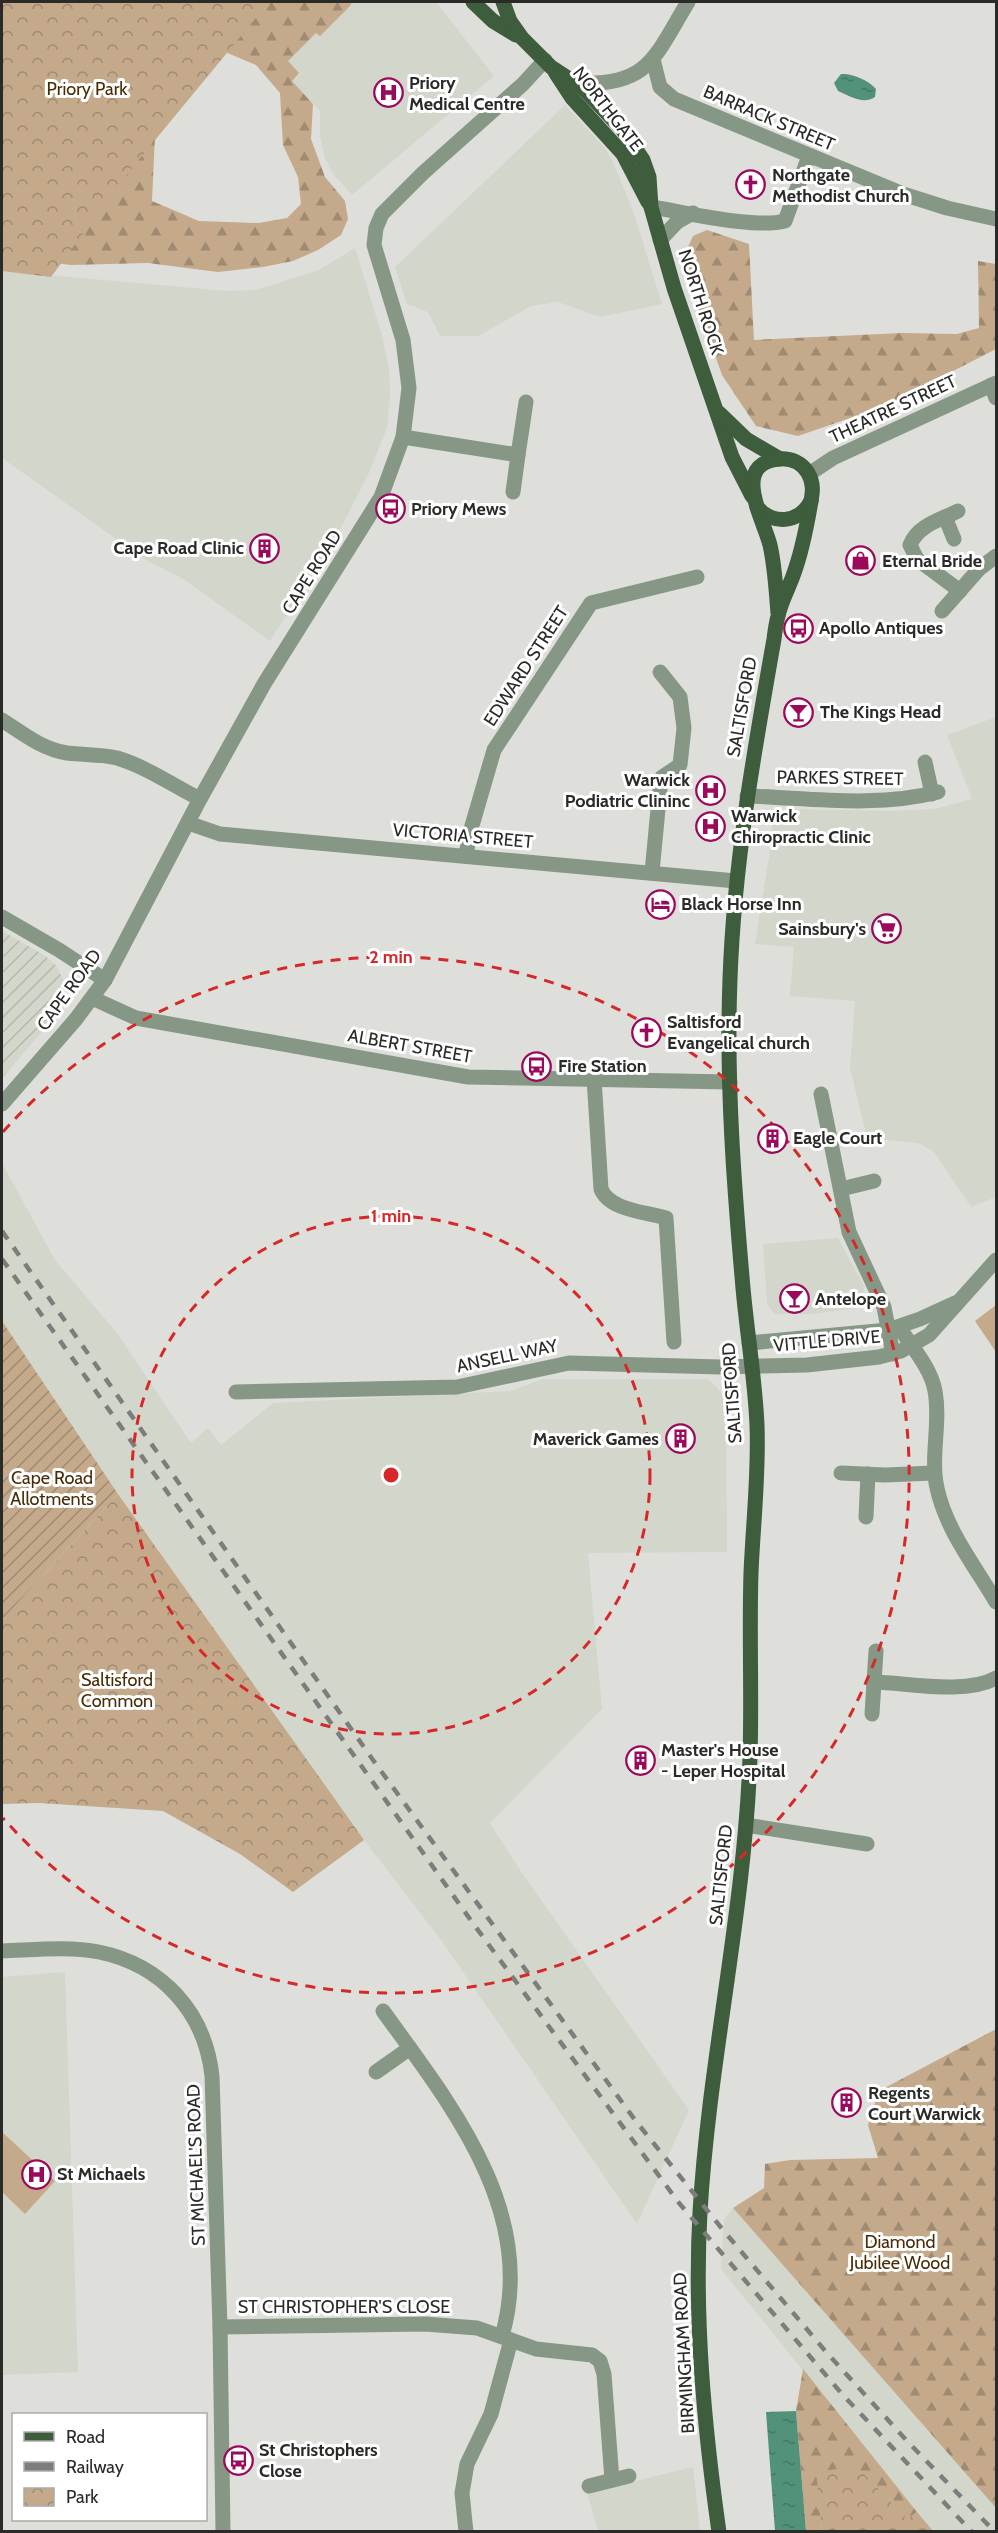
<svg xmlns="http://www.w3.org/2000/svg" width="998" height="2533" viewBox="0 0 998 2533" font-family="Cabin,sans-serif">
	<style>
		.built { fill: #d3d6cb }
		.industrial { fill: url(#industrial-furrows) }
		.forest { fill: url(#forest-firs) }
		.park { fill: url(#park-crowns) }
		.garden { fill: url(#garden-furrows) }
		.pitch { fill: #c4a98b }
		.water { fill: url(#water-ripples) }
		.lines { fill: none; stroke-linecap: round; stroke-linejoin: round }
		.minor { stroke: #869885; stroke-width: 15 }
		.tertiary { stroke: #869885; stroke-width: 15 }
		.primary { stroke: #3e5d3c; stroke-width: 15 }
		.rail { stroke: #7d7d7b; stroke-width: 4.5; stroke-dasharray: 10 10; stroke-linecap: butt }
		.ring { fill: none; stroke: #d62828; stroke-width: 3; stroke-dasharray: 10 8 }
		.labels { text-anchor: middle; dominant-baseline: central; stroke-width: 6; stroke-linejoin: round; paint-order: stroke }
		.poi-label { font-size: 18px; font-weight: bold; fill: #2a2a29; stroke: #fff; text-anchor: start }
		.park-label { font-size: 18px; fill: #472b05; stroke: #fff }
		.street-label { font-size: 18px; fill: #2a2a29; stroke: #fff }
		.centre { fill: #d62828; stroke: #fff; stroke-width: 3 }
		.ring-label { font-size: 18px; text-anchor: middle; font-weight: bold; fill: #d62828; stroke: #fff; stroke-width: 6; stroke-linejoin: round; paint-order: stroke }
	</style>
	<defs>
		<pattern id="industrial-furrows" width="10" height="10" patternUnits="userSpaceOnUse" patternTransform="scale(1.5)"><rect width="10" height="10" fill="#d3d6cb"/><path d="M-1 1l2-2M0 10L10 0M9 11l2-2" fill="none" stroke="#b5b8ae"/></pattern>
		<pattern id="forest-firs" width="22" height="20" patternUnits="userSpaceOnUse" patternTransform="scale(1.5)"><rect width="22" height="20" fill="#c4a98b"/><path d="M5 1l3.5 6h-7zM16 11l3.5 6h-7z" fill="#9f8a72"/></pattern>
		<pattern id="park-crowns" width="20" height="18" patternUnits="userSpaceOnUse" patternTransform="scale(1.5)"><rect width="20" height="18" fill="#c4a98b"/><path d="M2 6a3 3 0 1 1 6 0M12 15a3 3 0 1 1 6 0" fill="none" stroke="#9f8a72"/></pattern>
		<pattern id="garden-furrows" width="10" height="10" patternUnits="userSpaceOnUse" patternTransform="scale(1.5)"><rect width="10" height="10" fill="#c4a98b"/><path d="M-1 1l2-2M0 10L10 0M9 11l2-2" fill="none" stroke="#9f8a72"/></pattern>
		<pattern id="water-ripples" width="26" height="14" patternUnits="userSpaceOnUse" patternTransform="scale(1.5)"><rect width="26" height="14" fill="#52927a"/><path d="M2 4q2-2 4 0t4 0M15 11q2-2 4 0t4 0" fill="none" stroke="#447764"/></pattern>
	</defs>
	<rect width="100%" height="100%" fill="#dedfdb"/>
	<g class="built">
		<polygon points="311,2 436,2 494,76 352,195 334,175 325,158 320,136 320,111 292,81 287,61 316,33"/>
		<polygon points="565,105 604,147 613,162 633,211 662,304 600,317 558,302 531,306 478,336 440,336 428,312 407,304 395,267"/>
		<polygon points="355,248 381,332 389,368 390,397 387,428 369,473 333,543 270,641 183,579 146,560 2,458 2,271 228,291 256,290 319,270"/>
		<polygon points="996,717 996,1197 971,1207 934,1152 926,1147 918,1143 867,1138 850,1068 855,1001 790,996 794,947 755,944 769,857 773,814 779,810 790,809 889,811 934,809 972,799 947,735"/>
		<polygon points="2,1163 55,1260 117,1333 191,1443 208,1428 221,1445 273,1403 511,1391 542,1379 707,1379 716,1386 726,1399 727,1552 588,1553 602,1709 490,1823 520,1870 689,2110 637,2224 441,1940 364,1840 118,1494 2,1321"/>
		<polygon points="838,1238 864,1286 861,1306 858,1308 811,1314 774,1314 767,1303 763,1244"/>
		<polygon points="65,1972 78,2372 2,2375 2,1977"/>
		<polygon points="733,2208 996,2508 996,2531 933,2531 917,2512 721,2269 724,2219"/>
		<polygon points="693,2467 700,2531 598,2531 587,2493"/>
	</g>
	<polygon class="industrial" points="2,931 44,955 55,964 64,981 65,994 63,1005 55,1017 2,1078"/>
	<g class="forest">
		<polygon points="2,2 155,135 152,201 199,221 259,223 287,218 301,204 298,177 283,145 280,93 256,65 218,49 249,2 351,2 351,5 320,36 316,33 288,61 299,73 292,81 313,104 311,139 325,177 345,201 348,219 341,235 318,250 293,261 263,267 218,272 148,263 71,265 2,256"/>
		<polygon points="707,230 749,244 754,340 902,333 957,334 979,328 978,261 996,264 996,349 885,406 798,436 756,426 722,375 692,290 686,252 693,236"/>
		<polygon points="996,2029 996,2508 733,2208 764,2188 765,2164 790,2160 878,2158 868,2125 879,2091"/>
		<polygon points="803,2369 917,2512 907,2520 817,2472 822,2531 806,2531 796,2411"/>
	</g>
	<g class="park">
		<polygon points="2,2 269,2 132,168 51,277 2,271"/>
		<polygon points="118,1494 364,1840 293,1892 240,1854 163,1811 39,1803 2,1804 2,1620"/>
		<polygon points="856,2466 907,2519 917,2512 933,2531 822,2531 816,2472"/>
	</g>
	<polygon class="garden" points="2,1321 118,1494 2,1620"/>
	<g class="pitch">
		<polygon points="996,1305 996,1352 975,1321"/>
		<polygon points="2,2132 55,2181 25,2214 2,2192"/>
	</g>
	<g class="water">
		<path d="M841,74C852,73 870,81 876,89L875,97C863,105 850,96 838,91L834,83Z"/>
		<polygon points="796,2411 806,2531 775,2531 766,2412"/>
	</g>
	<g class="lines">
		<g class="minor">
			<polyline points="653,59 660,87 674,99 903,194 947,208 996,219"/>
			<path d="M577,83C649,87 655,56 688,2"/>
			<path d="M651,207C685,212 754,229 785,221L809,156"/>
			<polyline points="660,240 677,222 693,213"/>
			<polyline points="991,385 996,398"/>
			<polyline points="403,437 518,455 526,402"/>
			<polyline points="513,492 518,455"/>
			<path d="M958,511C940,520 918,525 910,545L917,559L960,591"/>
			<polyline points="945,517 954,539"/>
			<polyline points="942,611 979,569 996,556"/>
			<path d="M2,720C22,733 42,749 67,753C84,755 100,754 117,758C147,767 172,785 200,799"/>
			<polyline points="925,762 932,794"/>
			<path d="M747,796C810,798 876,808 938,792"/>
			<polyline points="188,823 220,834 736,881"/>
			<polyline points="466,856 469,836 494,750 591,603 697,577"/>
			<polyline points="652,872 661,778 680,765 684,728 680,697 660,672"/>
			<polyline points="2,917 59,950 105,980"/>
			<polyline points="92,998 136,1018 468,1077 730,1082"/>
			<path d="M594,1078L601,1189C609,1210 646,1212 666,1218L674,1342"/>
			<polyline points="821,1094 849,1232 884,1307 893,1354"/>
			<polyline points="841,1189 874,1181"/>
			<path d="M899,1327C912,1347 931,1368 935,1391C941,1423 930,1456 937,1488C946,1530 975,1566 996,1602"/>
			<polyline points="749,1343 888,1330 920,1319 955,1303"/>
			<polyline points="236,1392 457,1387 569,1363 721,1367 807,1365 879,1357 901,1351 929,1335 996,1260"/>
			<polyline points="841,1473 885,1475 934,1473"/>
			<polyline points="866,1517 868,1474"/>
			<path d="M874,1682C909,1683 965,1695 996,1678"/>
			<polyline points="872,1714 876,1651"/>
			<polyline points="746,1825 867,1844"/>
			<path d="M383,2011C451,2105 538,2212 502,2336"/>
			<polyline points="376,2072 410,2048"/>
			<polyline points="220,2327 425,2324 477,2328 536,2349 592,2355 600,2361 604,2374 612,2480"/>
			<polyline points="589,2486 629,2476"/>
			<polyline points="466,2532 462,2493 467,2464 491,2414 511,2340"/>
		</g>
		<g class="tertiary">
			<polyline points="809,474 833,458 996,383"/>
			<polyline points="2,1104 76,1019 105,980 200,799 264,684 381,497 403,437 409,388 403,340 374,245 376,228 382,214 423,173 523,84 545,60"/>
			<path d="M2,1951C33,1950 68,1946 99,1952C162,1965 205,2012 212,2076L220,2327L223,2532"/>
		</g>
		<g class="primary">
			<polyline points="473,2 493,21 516,35"/>
			<polyline points="503,2 510,21 522,38 551,67 583,88 623,130 643,160 649,177 651,207 674,288 732,457 752,496"/>
			<polyline points="555,72 572,98 623,154 648,202"/>
			<polyline points="719,413 746,439 780,459"/>
			<path d="M757,507C772,525 799,524 811,501"/>
			<path d="M719,2532C704,2426 694,2318 700,2212C709,2059 745,1910 750,1757C752,1696 749,1634 751,1573C753,1524 759,1474 757,1425C755,1379 747,1333 743,1288C734,1186 726,1082 730,979C734,864 754,752 774,639C775,631 776,623 778,616C781,601 789,588 794,573C802,551 806,530 810,507C812,495 815,485 808,473C802,463 791,458 779,459C730,464 764,520 770,545C775,567 776,590 778,613"/>
		</g>
		<g class="rail">
			<polyline points="2,1231 373,1760 635,2120 723,2230 827,2353 908,2442 995,2532"/>
			<polyline points="2,1259 472,1922 679,2203 842,2394 972,2532"/>
		</g>
	</g>
	<g class="ring">
		<circle cx="391" cy="1475" r="259"/>
		<path d="M3 1132A518 518 0 1 1 3 1818"/>
	</g>
	<defs>
		<symbol id="hospital-ring" viewBox="-11 -11 22 22"><circle r="9.5" fill="#fff" stroke="#9a095b" stroke-width="1.5"/><path d="M-5-5h3v3.5h4V-5h3V5h-3V1.5h-4V5h-3Z" fill="#9a095b"/></symbol>
		<symbol id="church-ring" viewBox="-11 -11 22 22"><circle r="9.5" fill="#fff" stroke="#9a095b" stroke-width="1.5"/><path d="M-1.2-6h2.4v3.5h3.3v2.4h-3.3V6h-2.4V-.1h-3.3v-2.4h3.3Z" fill="#9a095b"/></symbol>
		<symbol id="bus-ring" viewBox="-11 -11 22 22"><circle r="9.5" fill="#fff" stroke="#9a095b" stroke-width="1.5"/><path d="M-5-6H5V4H4V6H2V4H-2V6H-4V4H-5ZM-3.5-4V0h7V-4ZM-3.5 1.2v1.5H-2V1.2ZM2 1.2v1.5H3.5V1.2Z" fill="#9a095b"/></symbol>
		<symbol id="building-ring" viewBox="-11 -11 22 22"><circle r="9.5" fill="#fff" stroke="#9a095b" stroke-width="1.5"/><path d="M-4-6H4V6H1V3H-1V6H-4ZM-2.5-4.3h1.7v1.8h-1.7ZM.8-4.3h1.7v1.8H.8ZM-2.5-1h1.7V.8h-1.7ZM.8-1h1.7V.8H.8Z" fill="#9a095b"/></symbol>
		<symbol id="shop-ring" viewBox="-11 -11 22 22"><circle r="9.5" fill="#fff" stroke="#9a095b" stroke-width="1.5"/><path d="M-5-2.5h2.3a2.7 3.5 0 0 1 5.4 0H5L5.5 6h-11ZM-1.5-2.5h3a1.5 2.3 0 0 0-3 0Z" fill="#9a095b"/></symbol>
		<symbol id="bar-ring" viewBox="-11 -11 22 22"><circle r="9.5" fill="#fff" stroke="#9a095b" stroke-width="1.5"/><path d="M-6-5H6L.8 .8V4.5H3.5V6h-7V4.5H-.8V.8Z" fill="#9a095b"/></symbol>
		<symbol id="hotel-ring" viewBox="-11 -11 22 22"><circle r="9.5" fill="#fff" stroke="#9a095b" stroke-width="1.5"/><path d="M-6-4.5h1.5V1H6V5H4.5V3h-9V5H-6ZM-4 0a1.8 1.8 0 1 1 3.6 0ZM.5 0V-2.5h3Q6-2.5 6 0Z" fill="#9a095b"/></symbol>
		<symbol id="supermarket-ring" viewBox="-11 -11 22 22"><circle r="9.5" fill="#fff" stroke="#9a095b" stroke-width="1.5"/><path d="M-6-5.5h2.5l.6 2H6L4.5 2H-2.5L-4.4-4H-6ZM-1.5 3.2a1.3 1.3 0 1 0 .1 0ZM3 3.2a1.3 1.3 0 1 0 .1 0Z" fill="#9a095b"/></symbol>
	</defs>
	<g fill-rule="evenodd">
		<use href="#hospital-ring" x="372" y="76" width="33" height="33"/>
		<use href="#church-ring" x="734" y="168" width="33" height="33"/>
		<use href="#bus-ring" x="374" y="492" width="33" height="33"/>
		<use href="#building-ring" x="248" y="532" width="33" height="33"/>
		<use href="#shop-ring" x="844" y="544" width="33" height="33"/>
		<use href="#bus-ring" x="782" y="612" width="33" height="33"/>
		<use href="#bar-ring" x="782" y="696" width="33" height="33"/>
		<use href="#hospital-ring" x="694" y="774" width="33" height="33"/>
		<use href="#hospital-ring" x="694" y="810" width="33" height="33"/>
		<use href="#hotel-ring" x="644" y="888" width="33" height="33"/>
		<use href="#supermarket-ring" x="870" y="912" width="33" height="33"/>
		<use href="#church-ring" x="630" y="1016" width="33" height="33"/>
		<use href="#bus-ring" x="520" y="1050" width="33" height="33"/>
		<use href="#building-ring" x="756" y="1122" width="33" height="33"/>
		<use href="#bar-ring" x="778" y="1282" width="33" height="33"/>
		<use href="#building-ring" x="664" y="1422" width="33" height="33"/>
		<use href="#building-ring" x="624" y="1744" width="33" height="33"/>
		<use href="#building-ring" x="830" y="2086" width="33" height="33"/>
		<use href="#hospital-ring" x="20" y="2158" width="33" height="33"/>
		<use href="#bus-ring" x="222" y="2444" width="33" height="33"/>
	</g>
	<g class="labels">
		<g class="poi-label">
			<text x="409" y="83">Priory<tspan x="409" dy="21">Medical Centre</tspan></text>
			<text x="772" y="175">Northgate<tspan x="772" dy="21">Methodist Church</tspan></text>
			<text x="411" y="509">Priory Mews</text>
			<text x="244" y="548" text-anchor="end">Cape Road Clinic</text>
			<text x="882" y="561">Eternal Bride</text>
			<text x="819" y="628">Apollo Antiques</text>
			<text x="820" y="712">The Kings Head</text>
			<text x="690" y="780" text-anchor="end">Warwick<tspan x="690" dy="21">Podiatric Clininc</tspan></text>
			<text x="731" y="816">Warwick<tspan x="731" dy="21">Chiropractic Clinic</tspan></text>
			<text x="681" y="904">Black Horse Inn</text>
			<text x="866" y="929" text-anchor="end">Sainsbury's</text>
			<text x="667" y="1022">Saltisford<tspan x="667" dy="21">Evangelical church</tspan></text>
			<text x="558" y="1066">Fire Station</text>
			<text x="793" y="1138">Eagle Court</text>
			<text x="815" y="1299">Antelope</text>
			<text x="659" y="1439" text-anchor="end">Maverick Games</text>
			<text x="661" y="1750">Master's House<tspan x="661" dy="21">- Leper Hospital</tspan></text>
			<text x="868" y="2093">Regents<tspan x="868" dy="21">Court Warwick</tspan></text>
			<text x="57" y="2174">St Michaels</text>
			<text x="259" y="2450">St Christophers<tspan x="259" dy="21">Close</tspan></text>
		</g>
		<g class="park-label">
			<text x="87" y="89">Priory Park</text>
			<text x="52" y="1478">Cape Road<tspan x="52" dy="21">Allotments</tspan></text>
			<text x="117" y="1680">Saltisford<tspan x="117" dy="21">Common</tspan></text>
			<text x="900" y="2242">Diamond<tspan x="900" dy="21">Jubilee Wood</tspan></text>
		</g>
		<g class="street-label">
			<text transform="translate(608 109) rotate(52)">NORTHGATE</text>
			<text transform="translate(769 118) rotate(23)">BARRACK STREET</text>
			<text transform="translate(701 302) rotate(72)">NORTH ROCK</text>
			<text transform="translate(893 409) rotate(-25)">THEATRE STREET</text>
			<text transform="translate(312 572) rotate(-58)">CAPE ROAD</text>
			<text transform="translate(526 666) rotate(-57)">EDWARD STREET</text>
			<text transform="translate(742 707) rotate(-80)">SALTISFORD</text>
			<text transform="translate(840 778) rotate(1)">PARKES STREET</text>
			<text transform="translate(463 836) rotate(5)">VICTORIA STREET</text>
			<text transform="translate(69 990) rotate(-54)">CAPE ROAD</text>
			<text transform="translate(410 1046) rotate(10)">ALBERT STREET</text>
			<text transform="translate(827 1341) rotate(-5)">VITTLE DRIVE</text>
			<text transform="translate(507 1356) rotate(-12)">ANSELL WAY</text>
			<text transform="translate(732 1393) rotate(-94)">SALTISFORD</text>
			<text transform="translate(721 1875) rotate(-84)">SALTISFORD</text>
			<text transform="translate(196 2165) rotate(-92)">ST MICHAEL'S ROAD</text>
			<text x="344" y="2307">ST CHRISTOPHER'S CLOSE</text>
			<text transform="translate(684 2353) rotate(-93)">BIRMINGHAM ROAD</text>
		</g>
	</g>
	<circle cx="391" cy="1475" r="9" class="centre"/>
	<g class="ring-label">
		<text x="391" y="963">2 min</text>
		<text x="391" y="1222">1 min</text>
	</g>
	<rect width="998" height="2533" fill="none" stroke="#2a2a29" stroke-width="6"/>
	<rect x="12" y="2413" width="195" height="108" fill="#ffffff" stroke="#aaaaa9" stroke-width="1.5"/>
	<rect x="24" y="2432" width="30" height="9" fill="#3e5d3c" stroke="#aaaaa9" stroke-width="1.5"/>
	<text x="66" y="2443" font-size="18" fill="#2a2a29">Road</text>
	<rect x="24" y="2462" width="30" height="9" fill="#7d7d7b" stroke="#aaaaa9" stroke-width="1.5"/>
	<text x="66" y="2473" font-size="18" fill="#2a2a29">Railway</text>
	<rect x="24" y="2488" width="30" height="18" fill="url(#park-crowns)" stroke="#aaaaa9" stroke-width="1.5"/>
	<text x="66" y="2503" font-size="18" fill="#2a2a29">Park</text>
</svg>
